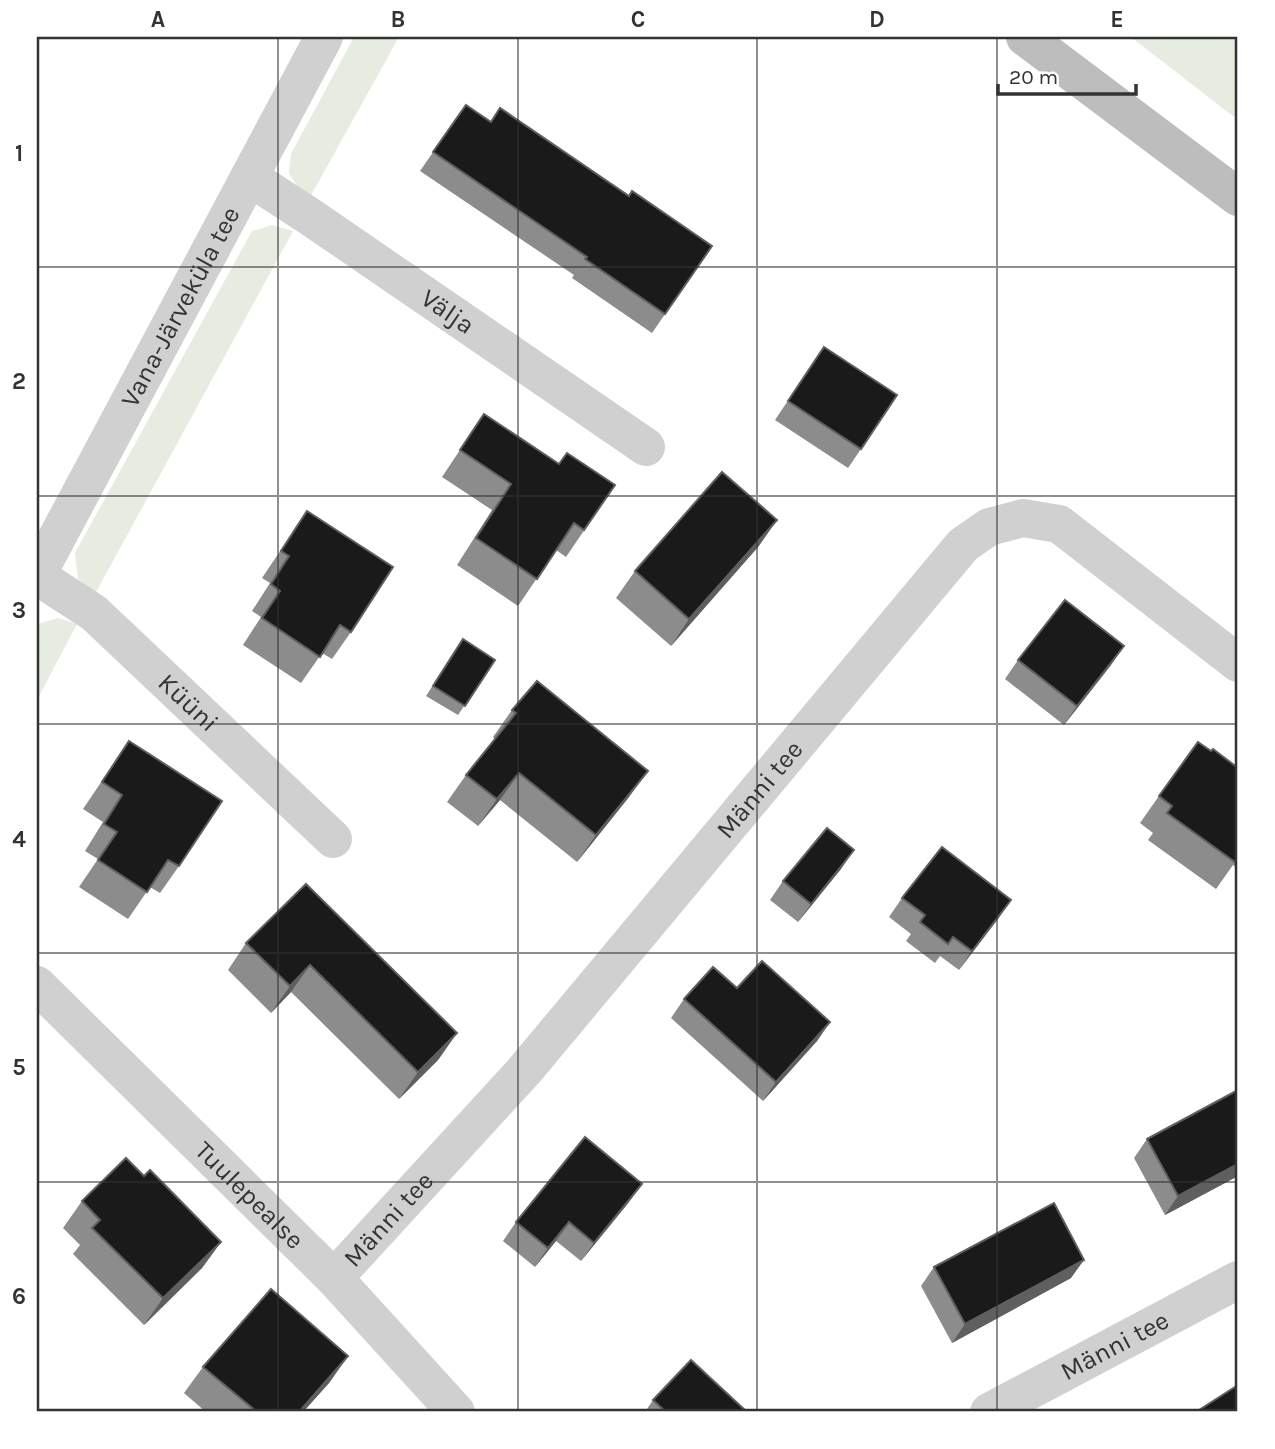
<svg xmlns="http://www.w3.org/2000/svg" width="1275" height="1449" viewBox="0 0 1275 1449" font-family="Karla,sans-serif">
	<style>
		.green { fill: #e6ecdf }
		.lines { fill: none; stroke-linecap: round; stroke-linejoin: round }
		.street { stroke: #d0d0d0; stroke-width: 38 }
		.secondary { stroke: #bdbdbd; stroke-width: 38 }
		.wall { fill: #8c8c8c }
		.shaded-wall { fill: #5f5f5f }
		.building { fill: #1a1a1a; stroke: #5f5f5f; stroke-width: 2 }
		.grid { fill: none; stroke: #333; stroke-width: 2; stroke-opacity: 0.55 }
		.labels { text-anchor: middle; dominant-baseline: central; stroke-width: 7; stroke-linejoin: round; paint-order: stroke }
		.street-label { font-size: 26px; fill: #333; stroke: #fff }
		.neatline { fill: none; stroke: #333; stroke-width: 2.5 }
		.grid-label { font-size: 23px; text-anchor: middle; font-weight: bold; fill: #333 }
	</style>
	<rect width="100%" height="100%" fill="#fff"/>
	<g class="green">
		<polygon points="354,37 399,37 310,197 297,186 289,173 291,154"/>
		<polygon points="1131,37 1238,37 1238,120"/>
		<polygon points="272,225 293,231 95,594 78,579 75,553 252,231"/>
		<polygon points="58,618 77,624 37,700 37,626 38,624"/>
	</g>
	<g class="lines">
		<g class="street">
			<path id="s1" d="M249,177L309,216L646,447"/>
			<path id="s2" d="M37,575L324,37"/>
			<path id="s3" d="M37,576L94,613L333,839"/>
			<path id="s4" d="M37,985L334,1278L456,1412"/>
			<path id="s5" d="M334,1278L524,1071L963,545L989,527L1023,518L1059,524L1238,663"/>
			<path id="s6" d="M989,1412L1238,1280"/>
		</g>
		<polyline class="secondary" points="1025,37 1238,197"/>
	</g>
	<g class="wall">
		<polygon points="466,105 490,122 629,196 712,246 652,333 572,278 574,275 420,171"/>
		<polygon points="824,347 861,449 848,468 775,420"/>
		<polygon points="484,414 559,464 615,485 566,557 556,550 518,606 457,565 492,510 442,477"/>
		<polygon points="307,511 351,632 332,659 322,653 301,683 243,645 261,617 252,611 270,583 262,578"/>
		<polygon points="777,520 758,547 671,646 616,598 635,571"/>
		<polygon points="463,639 495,660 458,715 426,696"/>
		<polygon points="1018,660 1111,665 1064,725 1005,679"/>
		<polygon points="512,710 629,797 577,862 500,800 478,826 447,802 466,775 495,739 493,737"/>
		<polygon points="129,741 179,866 160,893 150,887 128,919 79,887 98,859 85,851 103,822 83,809"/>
		<polygon points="1211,751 1238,768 1238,869 1233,865 1216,889 1148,840 1153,833 1140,823 1159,796"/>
		<polygon points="841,869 798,922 770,900 783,881"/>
		<polygon points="306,884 457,1033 438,1060 399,1099 291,992 271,1013 228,970 246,943"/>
		<polygon points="902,898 1011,900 959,970 940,956 935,963 906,941 911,934 889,917"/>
		<polygon points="737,988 830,1022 817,1041 763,1101 671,1018 684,999"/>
		<polygon points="1147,1139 1238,1176 1165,1215 1134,1158"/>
		<polygon points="144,1176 221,1242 202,1268 144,1325 73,1254 80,1245 63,1228 82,1201"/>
		<polygon points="629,1202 581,1261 556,1241 535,1267 503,1241 516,1222"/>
		<polygon points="934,1267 1071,1278 952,1343 921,1286"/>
		<polygon points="348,1356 329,1383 303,1412 206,1412 184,1393 203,1367"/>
		<polygon points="653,1400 745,1412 645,1412"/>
	</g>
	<g class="shaded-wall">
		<polygon points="777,520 758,547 671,646 689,619"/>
		<polygon points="1124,646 1111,665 1064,725 1077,706"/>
		<polygon points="648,771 629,797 577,862 596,835"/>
		<polygon points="519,773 500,800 478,826 497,799"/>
		<polygon points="854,850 841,869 798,922 811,904"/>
		<polygon points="1011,900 998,919 959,970 972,951"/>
		<polygon points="310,965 291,992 271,1013 290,986"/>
		<polygon points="830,1022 817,1041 763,1101 776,1082"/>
		<polygon points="457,1033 438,1060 399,1099 418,1072"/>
		<polygon points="1238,1164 1238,1176 1165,1215 1178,1196"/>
		<polygon points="642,1184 629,1202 581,1261 594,1243"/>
		<polygon points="569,1222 556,1241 535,1267 548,1248"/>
		<polygon points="221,1242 202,1268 144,1325 163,1298"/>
		<polygon points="1084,1260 1071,1278 952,1343 965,1324"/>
		<polygon points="348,1356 329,1383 303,1412 299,1412"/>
	</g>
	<g class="building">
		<polygon points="466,105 491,122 500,108 629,196 632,191 712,246 665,314 585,259 587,257 433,152"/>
		<polygon points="824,347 897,395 861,449 788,401"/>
		<polygon points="484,414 559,464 567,453 615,485 584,530 574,523 537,579 476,538 511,484 460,450"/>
		<polygon points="722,472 777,520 689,619 635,571"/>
		<polygon points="307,511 393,567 351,632 340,625 320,657 262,618 280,591 271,584 289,556 281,551"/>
		<polygon points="1065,600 1124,646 1077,706 1018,660"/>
		<polygon points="463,639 495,660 465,706 433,686"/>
		<polygon points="537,681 648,771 596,835 519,773 497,799 466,775 516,713 512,710"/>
		<polygon points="129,741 222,801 179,866 168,860 147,892 98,860 117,832 104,824 122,795 102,782"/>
		<polygon points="1198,742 1211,751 1213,749 1238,768 1238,857 1235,862 1167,813 1172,806 1159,796"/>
		<polygon points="827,828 854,850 811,904 783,881"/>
		<polygon points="942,847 1011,900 972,951 953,937 948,944 920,922 925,915 902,898"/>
		<polygon points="306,884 457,1033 418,1072 310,965 290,986 246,943"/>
		<polygon points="762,961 830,1022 776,1082 684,999 713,967 737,988"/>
		<polygon points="1238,1090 1238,1164 1178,1196 1147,1139"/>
		<polygon points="585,1137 642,1184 594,1243 569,1222 548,1248 516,1222"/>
		<polygon points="126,1158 144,1176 150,1170 221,1242 163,1298 92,1228 100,1220 82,1201"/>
		<polygon points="1054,1203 1084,1260 965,1324 934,1267"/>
		<polygon points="271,1289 348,1356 299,1412 257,1412 203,1367"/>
		<polygon points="691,1360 746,1411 744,1412 666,1412 653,1400"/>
		<polygon points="1238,1385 1238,1412 1196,1412"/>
	</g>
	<path class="grid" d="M278,37V1412M518,37V1412M757,37V1412M997,37V1412M37,267H1238M37,496H1238M37,724H1238M37,953H1238M37,1182H1238"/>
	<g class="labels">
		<g class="street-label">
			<text stroke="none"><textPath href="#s2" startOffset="304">Vana-Järveküla tee</textPath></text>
			<text stroke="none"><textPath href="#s1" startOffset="240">Välja</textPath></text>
			<text stroke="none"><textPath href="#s3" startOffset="198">Küüni</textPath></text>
			<text stroke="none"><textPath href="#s5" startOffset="648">Männi tee</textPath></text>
			<text stroke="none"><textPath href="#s4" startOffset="299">Tuulepealse</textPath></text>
			<text stroke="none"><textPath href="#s5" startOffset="80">Männi tee</textPath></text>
			<text stroke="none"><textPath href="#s6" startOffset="142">Männi tee</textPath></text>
		</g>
	</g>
	<rect width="1275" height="1449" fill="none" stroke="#ffffff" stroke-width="77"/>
	<path d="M998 84v10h138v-10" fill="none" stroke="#333333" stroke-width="3.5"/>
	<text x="1009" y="84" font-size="21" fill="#333333" stroke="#ffffff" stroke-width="5" paint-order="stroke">20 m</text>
	<rect x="38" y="38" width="1198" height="1372" class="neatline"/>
	<g class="grid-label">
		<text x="158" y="27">A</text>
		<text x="398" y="27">B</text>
		<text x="638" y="27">C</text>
		<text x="877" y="27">D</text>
		<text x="1117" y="27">E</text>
		<text x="19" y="161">1</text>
		<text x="19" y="389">2</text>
		<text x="19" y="618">3</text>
		<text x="19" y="847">4</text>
		<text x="19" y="1075">5</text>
		<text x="19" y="1304">6</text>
	</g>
</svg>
